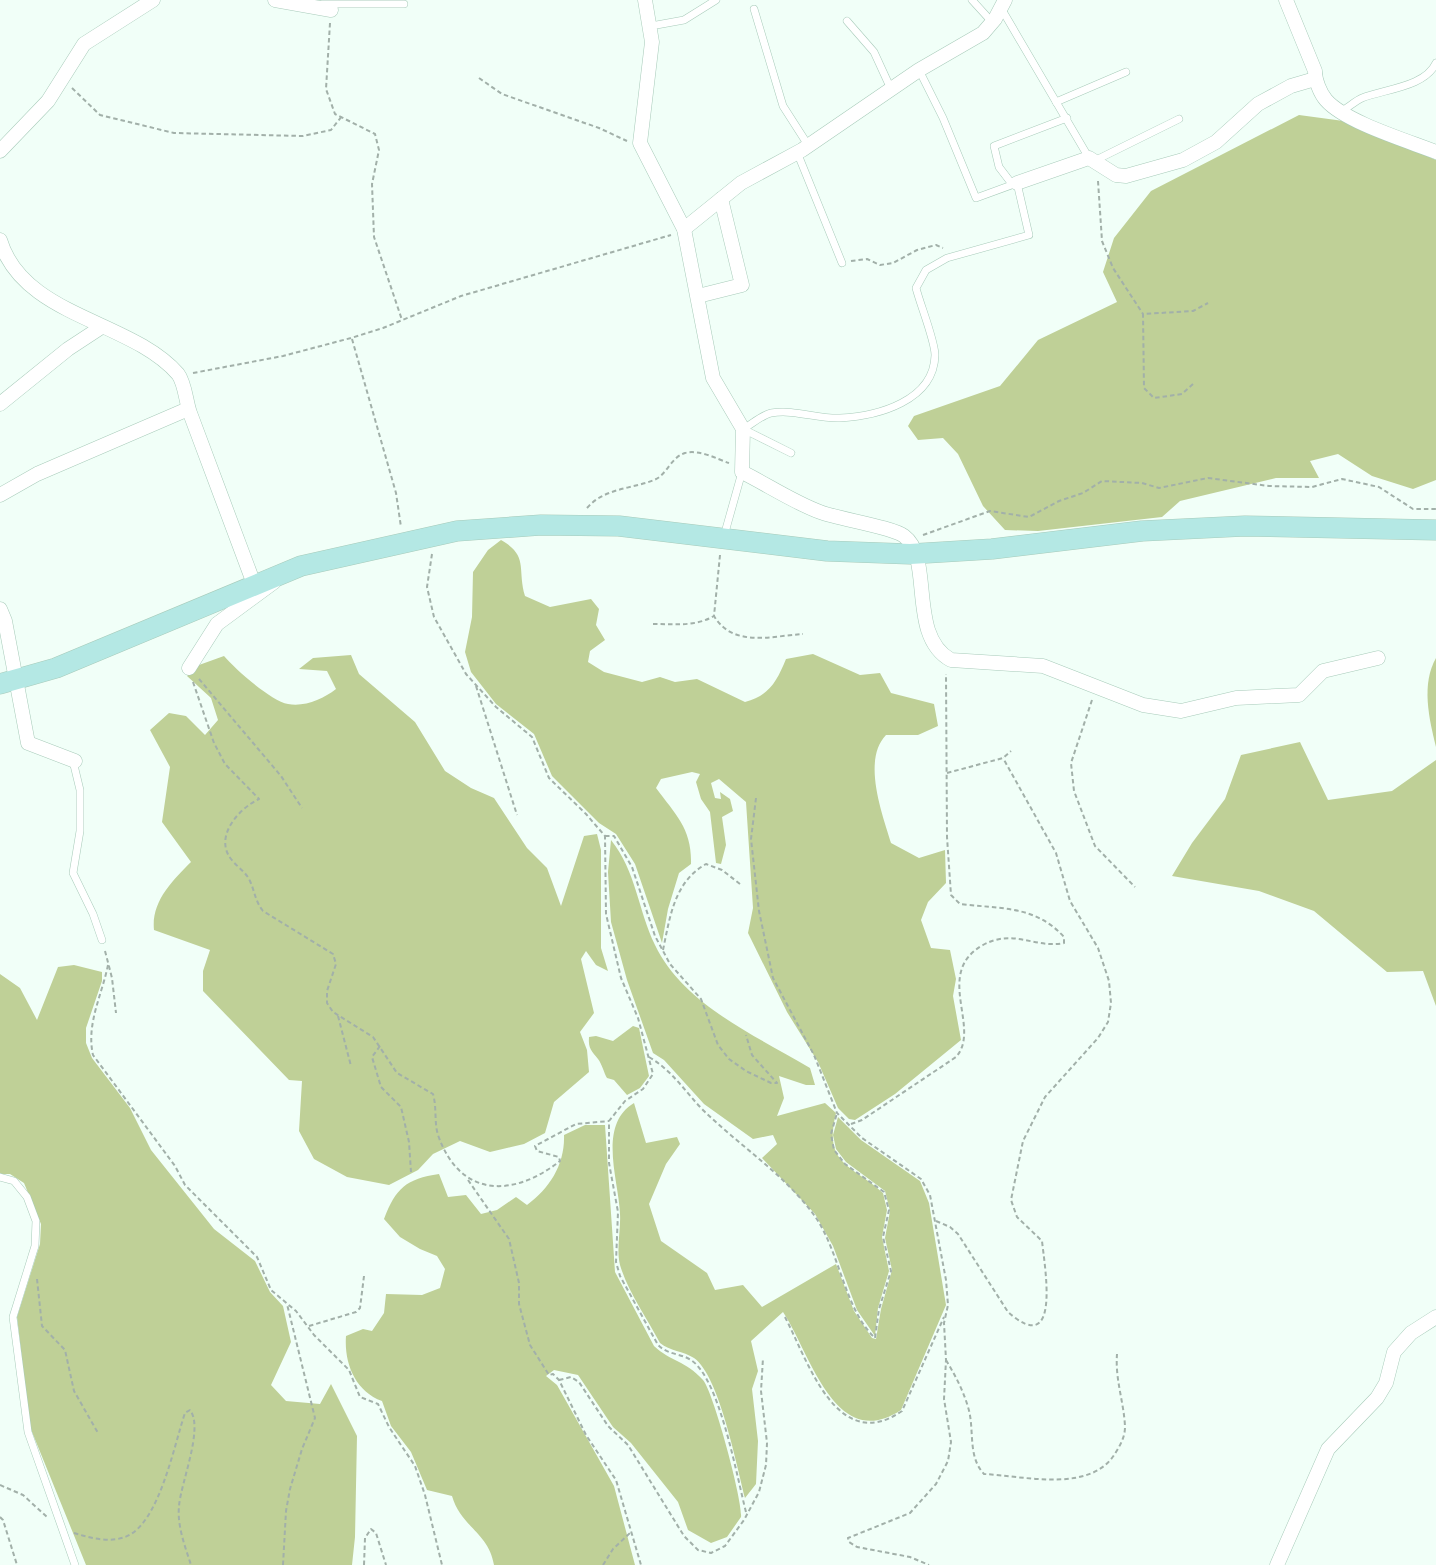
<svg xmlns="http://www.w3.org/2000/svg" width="1436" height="1565" viewBox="0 0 1436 1565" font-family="'Varela Round',sans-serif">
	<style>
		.green { fill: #bfd097 }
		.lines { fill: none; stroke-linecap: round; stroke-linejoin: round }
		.lane-casing { stroke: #a8cbba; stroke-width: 8 }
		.street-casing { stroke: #a8cbba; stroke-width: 15 }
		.secondary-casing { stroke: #a8cbba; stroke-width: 21 }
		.path { stroke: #a2b0a9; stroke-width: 2; stroke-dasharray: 4.5 3; stroke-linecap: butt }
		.lane { stroke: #fff; stroke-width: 7 }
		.street { stroke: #fff; stroke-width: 14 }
		.secondary { stroke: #b4e8e4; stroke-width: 20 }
	</style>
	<rect width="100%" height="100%" fill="#f1fff8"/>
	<g class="green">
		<polygon points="1299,115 1351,122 1436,160 1436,480 1413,489 1372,476 1338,454 1310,461 1319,478 1276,478 1180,501 1162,517 1038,531 1005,530 983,506 958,454 943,438 918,440 908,426 914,416 1000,386 1038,340 1117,302 1103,272 1114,238 1151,191"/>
		<path d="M501,540C529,556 517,569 525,596L550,607L591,599L599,609L596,625L605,640L590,651L588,662L604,672L642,682L660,677L675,682L697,679L745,702C769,696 777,681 786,659L813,654L860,675L880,673L891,693L934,704L938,726L918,735H886C862,760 882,813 891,843L919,858L945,850L946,883L928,902L921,920L931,948L950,950L956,979L953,996L961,1040L895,1094L855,1120L849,1119L838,1108L818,1062L787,1012L748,933L753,908L746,802L719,779L711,783L715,798L721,799L720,792L730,799L733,811L722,817L726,845L721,864L716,863L710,812L701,799L696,782L700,774L692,772L661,779L656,788C676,815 692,829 691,864L679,873L668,909L662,943L635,864L616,834L599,823L552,776L534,734L496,704L471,672L465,652L472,617L473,572L488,550Z"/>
		<path d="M351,655L359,674L415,722L445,771L471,788L494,798L527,848L547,868L561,906L584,836L597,834L601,850V948L608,971L596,965L586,951L581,959L594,1013L580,1032L587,1050L589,1072L554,1102L545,1133L524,1144L490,1152L460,1141L433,1154L418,1170L389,1185L347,1177L314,1159L299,1131L302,1081L289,1080L203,991V971L210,950L154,930C151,902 172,881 191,862L162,822L170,767L150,730L169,713L186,716L205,735L218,720L211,698L187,676L199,665L224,656C235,669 271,701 288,704C305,707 323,699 336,689L327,671L299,669L313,658Z"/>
		<path d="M1436,658V747C1429,719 1421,684 1436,658Z"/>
		<polygon points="1300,742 1328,800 1392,791 1436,760 1436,1006 1423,971 1387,972 1314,911 1259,891 1172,876 1192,843 1225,799 1241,755"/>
		<path d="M611,840C636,871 638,910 655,945C684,1005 755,1035 810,1068L815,1085H806L779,1076L784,1098L777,1116L825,1103L836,1113C823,1165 851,1164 883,1193L887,1210L882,1237L889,1271L878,1308L875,1336L857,1310L833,1246L815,1214L762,1158L777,1144L773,1135L753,1139L704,1104L664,1060L653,1053L627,980L611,922L608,872Z"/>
		<polygon points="74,965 102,972 102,981 86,1028 86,1043 92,1058 130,1108 151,1150 214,1229 255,1261 270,1292 283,1306 291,1342 271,1385 286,1401 320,1404 331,1384 357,1436 355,1537 352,1565 86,1565 30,1427 17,1317 40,1244 41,1224 24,1183 10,1174 0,1174 0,974 20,988 37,1020 58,967"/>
		<path d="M633,1026L639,1028L649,1076L640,1088L627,1095L614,1080L607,1078C604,1073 602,1064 598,1059C592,1051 588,1049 589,1037L596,1036L613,1041Z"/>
		<path d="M634,1103L646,1143L677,1137L680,1144L666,1164L649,1204L661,1241L707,1273L715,1290L743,1285L762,1307L836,1264L854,1311L872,1338L876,1339L881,1309L892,1270L885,1238L890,1211L885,1191L846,1162L836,1149L833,1135L838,1117L861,1140L920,1181L929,1203L946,1305L901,1410C835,1454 810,1352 783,1312L751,1341L758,1371L752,1389L758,1441L756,1484L745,1498C737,1467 719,1375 694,1358C683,1351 670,1351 660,1343C647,1318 628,1292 620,1265C616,1249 621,1230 620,1214C619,1181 597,1125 634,1103Z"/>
		<path d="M585,1125H605L615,1272L654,1346C671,1362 685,1360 703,1380C713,1391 743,1501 741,1517L727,1537L711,1543L688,1530L678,1502L631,1443L613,1427L578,1375L554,1370L546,1376L557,1385L614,1486L635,1565H494C489,1533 461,1527 452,1496L427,1490L411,1452L391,1426L382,1401C355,1391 344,1363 346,1336L363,1329L372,1331L384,1313L386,1294L422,1295L440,1288L445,1269L437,1256L420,1249L400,1237L384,1219C396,1188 406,1179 439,1174L448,1197L466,1195L481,1214L497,1210L516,1197L527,1205C550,1188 565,1164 564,1135Z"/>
	</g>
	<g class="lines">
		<defs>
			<g id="lane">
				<polyline points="972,0 992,22"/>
				<polyline points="322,4 404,4"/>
				<polyline points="1001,8 1089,158"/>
				<polyline points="754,9 783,106 808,145"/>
				<polyline points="847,21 874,52 891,89"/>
				<polyline points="651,26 684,20 716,0"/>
				<polyline points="1056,102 1126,72"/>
				<path d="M1342,111C1349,107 1355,101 1362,98C1385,89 1425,87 1436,63"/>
				<polyline points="797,152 842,263"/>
				<polyline points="1094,161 1179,119"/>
				<polyline points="1012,184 999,167 994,146 1067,118"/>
				<path d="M743,429C752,424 762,415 771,413C795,409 817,419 840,418C878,416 934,401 935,355C935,341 920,304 916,288L926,270L947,258L1029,235L1017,183L976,198L943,118L919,70"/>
				<polyline points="743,429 791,453"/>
				<polyline points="724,536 742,472"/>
				<polyline points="73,761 80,790 80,831 73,873 93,914 102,940"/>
				<polyline points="0,1177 14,1181 27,1197 36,1221 35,1246 13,1317 28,1432 75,1565"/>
			</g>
			<g id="street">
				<polyline points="275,0 331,10"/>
				<path d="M645,0L652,42L640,143L684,229L713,378L743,429L742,472C768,485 793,502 820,512C838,519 892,527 904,536C934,558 907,636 951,660L1043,666L1143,705L1181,711L1236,698L1299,695L1323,671L1378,658"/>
				<path d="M1286,0L1315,71C1315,80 1320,93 1326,100C1345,122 1408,141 1436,152"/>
				<polyline points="0,151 48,101 84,44 153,0"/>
				<polyline points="1017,183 1089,158 1116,175 1126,176 1183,160 1216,142 1258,104 1291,86 1315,79"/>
				<polyline points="684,229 741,183 802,150 919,70 983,33 995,19 1005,0"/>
				<path d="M0,240C23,317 131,320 178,374C185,383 186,402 190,413C211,470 233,527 254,584"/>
				<polyline points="698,296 742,285 721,199"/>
				<polyline points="0,404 68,349 100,328"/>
				<polyline points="0,495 37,474 188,409"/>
				<polyline points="0,609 5,621 28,743 75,761"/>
				<polyline points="189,668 217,624 274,582"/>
				<polyline points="1277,1565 1328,1449 1377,1398 1386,1383 1394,1352 1411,1333 1436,1317"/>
			</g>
			<polyline id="secondary" points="0,684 56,668 301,566 457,531 541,525 619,526 827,551 910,554 992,549 1142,531 1245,526 1436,530"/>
		</defs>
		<use href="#lane" class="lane-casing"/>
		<use href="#street" class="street-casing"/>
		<use href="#secondary" class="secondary-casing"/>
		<g class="path">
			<polyline points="330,23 326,89 335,114 375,134 379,150 372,184 374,237 402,320"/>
			<polyline points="479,78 502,94 599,128 627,141"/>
			<polyline points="72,88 100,115 174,133 303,136 331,130 342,116"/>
			<polyline points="1098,181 1102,241 1113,268 1143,314"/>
			<polyline points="851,261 867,259 880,265 893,263 917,250 936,245 943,248"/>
			<polyline points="352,339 396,493 401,527"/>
			<polyline points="193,373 283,356 351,338 383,328 461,296 671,235"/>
			<polyline points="1193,384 1182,394 1154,398 1144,388 1143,314 1193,311 1208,303"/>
			<path d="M587,508C604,488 632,489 654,480C667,475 671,457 685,453C699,449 717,459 729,463"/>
			<polyline points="923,535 990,511 1029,517 1059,501 1083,493 1102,481 1142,483 1159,488 1208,478 1269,486 1312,487 1342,479 1379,487 1413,509 1436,509"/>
			<path d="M432,554L427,587L434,617L466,674L496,707L532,737L549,778L586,814L605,836L606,914L621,978L638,1018L653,1074L643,1089L625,1101L609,1121V1163L618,1212L616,1262L620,1276L658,1345C668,1355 680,1353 691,1360C720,1379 737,1478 746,1512"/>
			<path d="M720,555L714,616C733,648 772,636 803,634"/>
			<path d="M653,624C674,624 695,627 714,616"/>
			<polyline points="199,679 281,776 302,808"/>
			<path d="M193,682L214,743L225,764L259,799C238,809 214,837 231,859C237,867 246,872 250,881C255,892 255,901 263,911L333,954L336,964L327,991V1003L333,1012L373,1037L397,1073L433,1094C437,1108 434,1122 438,1135C460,1198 513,1198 560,1161L559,1157L537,1151L535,1146L576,1124L609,1121"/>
			<polyline points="476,686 517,815"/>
			<polyline points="1092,700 1071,763 1074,791 1095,846 1135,887"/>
			<polyline points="947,773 1003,758 1011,751"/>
			<polyline points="756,798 751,839 759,911 773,978 814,1055 837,1113 862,1138 921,1179 930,1195 946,1280 948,1305 944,1323 946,1360 944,1399 951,1442 948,1461 936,1484 910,1513 848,1538 849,1542 857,1547 910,1557 929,1565"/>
			<polyline points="605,836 614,836 632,867 655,936 670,964 701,999 718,1045 729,1059 746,1071 771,1083 777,1083 752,1055 746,1035"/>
			<path d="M663,950C670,917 674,882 706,864L722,870L740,884"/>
			<polyline points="105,951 112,978 116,1013"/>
			<path d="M108,965C102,995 86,1024 93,1055L175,1166L185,1185L257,1257L271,1290L296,1311L314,1335L349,1370L360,1397L378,1404L389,1427L415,1466L425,1495L442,1565"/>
			<polyline points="338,1016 351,1066"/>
			<polyline points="380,1046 372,1057 381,1087 401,1107 409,1142 411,1172"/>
			<path d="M649,1057C673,1071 685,1092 704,1111C740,1146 785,1175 814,1215C840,1251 844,1309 875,1338L879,1309L891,1271L883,1237L889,1210L884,1192L845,1164L834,1150L831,1134L837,1113"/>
			<path d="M851,1124L862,1120L956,1057C982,1028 933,973 983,945C1014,928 1035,949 1064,943V937C1035,905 1000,909 960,904L951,895L947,837L946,674"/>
			<polyline points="468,1180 509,1239 519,1283 519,1304 530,1345 549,1375 553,1374 559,1380 586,1435 616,1480 641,1565"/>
			<path d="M936,1221L950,1227L958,1234L1008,1312C1061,1359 1045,1269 1042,1241L1017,1217L1011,1200L1023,1141L1045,1097L1098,1038L1108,1022L1111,1003L1109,981L1098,948L1070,901L1056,853L1003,758"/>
			<polyline points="37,1279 42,1326 65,1350 74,1391 98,1433"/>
			<path d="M785,1317C808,1361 837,1456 902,1411L944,1317"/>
			<polyline points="309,1326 356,1312 360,1308 364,1276"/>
			<path d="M946,1360C955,1375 963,1390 968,1407C975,1429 967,1456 984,1474C1025,1476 1092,1494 1116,1452C1121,1444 1125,1436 1125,1427C1124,1402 1115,1380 1117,1354"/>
			<polyline points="559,1380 571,1377 579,1382 608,1426 628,1445 684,1536 698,1550 711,1553 725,1546 744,1520 759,1492 766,1465 767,1443 761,1391 763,1358"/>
			<polyline points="0,1485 23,1495 47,1517"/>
			<polyline points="0,1517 3,1520 17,1565"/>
			<path d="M74,1533C90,1538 109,1543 125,1537C159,1525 174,1445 185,1413L190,1410C204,1428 181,1482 179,1506C177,1526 185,1546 191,1565"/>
			<polyline points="283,1565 286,1511 290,1489 302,1449 315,1418 287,1304"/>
			<polyline points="364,1565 365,1538 371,1529 376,1533 386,1565"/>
			<polyline points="603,1565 613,1549 630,1533"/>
		</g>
		<use href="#lane" class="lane"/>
		<use href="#street" class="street"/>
		<use href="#secondary" class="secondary"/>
	</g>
</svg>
